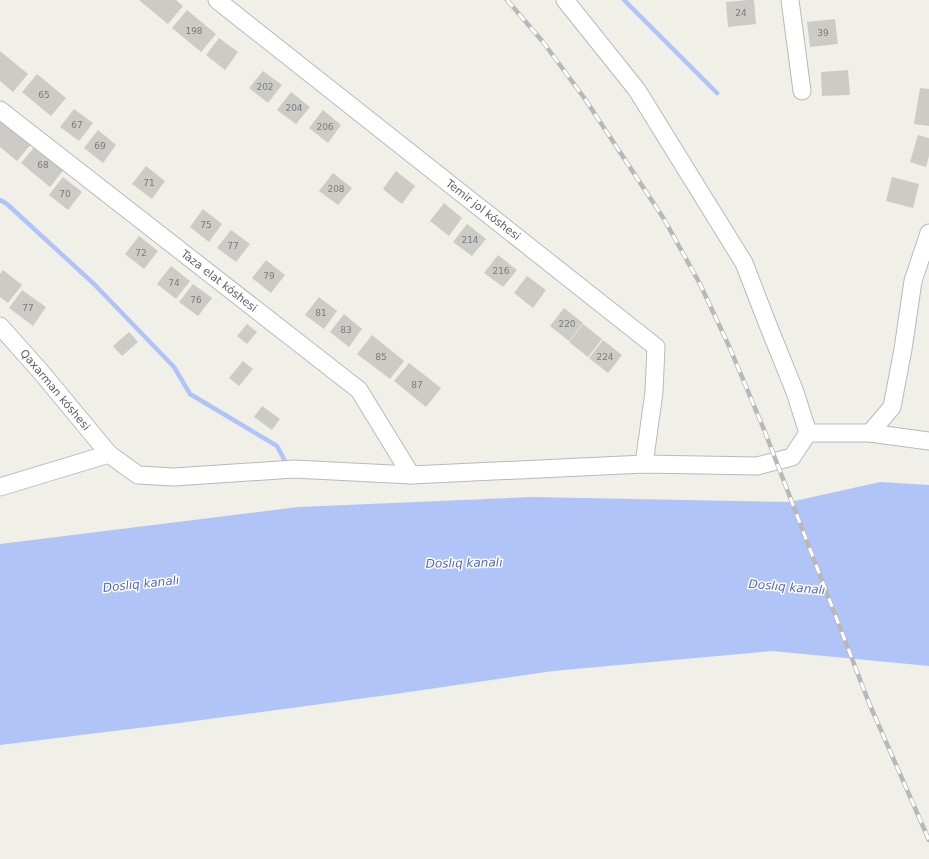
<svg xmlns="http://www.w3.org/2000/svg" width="929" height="859" viewBox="0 0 929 859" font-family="'DejaVu Sans',sans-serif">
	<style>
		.water { fill: #b1c4f8 }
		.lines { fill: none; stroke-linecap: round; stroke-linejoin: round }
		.stream { stroke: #b1c4f8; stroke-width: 4.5 }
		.building { fill: #cccbc5 }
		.minor-casing { stroke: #b8b9bd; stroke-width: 19 }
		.minor { stroke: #fff; stroke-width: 17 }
		.rail-casing { stroke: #b8b8b9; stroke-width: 4.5 }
		.rail { stroke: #fff; stroke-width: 3; stroke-dasharray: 9; stroke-linecap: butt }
		.labels { text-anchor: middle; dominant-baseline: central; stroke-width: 3; stroke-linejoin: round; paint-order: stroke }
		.number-label { font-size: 9px; fill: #7b7c7e }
		.street-label { font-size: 11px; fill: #606167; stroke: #fff }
		.water-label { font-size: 12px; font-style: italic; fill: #5468bb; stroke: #fff }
	</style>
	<rect width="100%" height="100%" fill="#f0f0e9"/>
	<polygon class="water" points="880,482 929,485 929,666 772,651 553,671 388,695 179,723 0,745 0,544 298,507 531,497 790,502"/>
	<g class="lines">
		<g class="stream">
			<polyline points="624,0 717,93"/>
			<polyline points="0,200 7,204 94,284 174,367 190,394 277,446 287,465"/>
		</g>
	</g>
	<g class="building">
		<polygon points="139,0 176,0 183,6 168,24"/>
		<polygon points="748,0 754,0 756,24 728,27 726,2"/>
		<polygon points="187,10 216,34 201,52 172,28"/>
		<polygon points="835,19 838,44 810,47 807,22"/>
		<polygon points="219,38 238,52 225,70 206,55"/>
		<polygon points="0,51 28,74 13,92 0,81"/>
		<polygon points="848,70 850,95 822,96 821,72"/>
		<polygon points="263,71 282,85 268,103 249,88"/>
		<polygon points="37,74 66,98 51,116 22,92"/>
		<polygon points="920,88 929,89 929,126 914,124"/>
		<polygon points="291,92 310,107 296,124 277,110"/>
		<polygon points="74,109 93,123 79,141 60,127"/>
		<polygon points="323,110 341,125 328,143 309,128"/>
		<polygon points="3,119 32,143 17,161 0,147 0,123"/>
		<polygon points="98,130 116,145 103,163 84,148"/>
		<polygon points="918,135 929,138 929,156 926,167 910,162"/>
		<polygon points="36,145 65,168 50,187 21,163"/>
		<polygon points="146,166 165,181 152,199 132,184"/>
		<polygon points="396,171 415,186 402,204 383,189"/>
		<polygon points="333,173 352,188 338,205 319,191"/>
		<polygon points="63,177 82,192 68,210 49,195"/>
		<polygon points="892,177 919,184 913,208 886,201"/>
		<polygon points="444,203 462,218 449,236 430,221"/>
		<polygon points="203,209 222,224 209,242 190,227"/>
		<polygon points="467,224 486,239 472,256 453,242"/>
		<polygon points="231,230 250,244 236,262 217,248"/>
		<polygon points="139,236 158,251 144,269 125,254"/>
		<polygon points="498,255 517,270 503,287 484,273"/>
		<polygon points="266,260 285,275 271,293 252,278"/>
		<polygon points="171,266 190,281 176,299 157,284"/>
		<polygon points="3,270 22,285 8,303 0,297 0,274"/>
		<polygon points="527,276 546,290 533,308 514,293"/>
		<polygon points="193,284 212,298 198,316 179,302"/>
		<polygon points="22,290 46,307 33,326 9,308"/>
		<polygon points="319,297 337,311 324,329 305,315"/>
		<polygon points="564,308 583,323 569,341 550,326"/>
		<polygon points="344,314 362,329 349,347 330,332"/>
		<polygon points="247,324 257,332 247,344 237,336"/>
		<polygon points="583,324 602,339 588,357 569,342"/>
		<polygon points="129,332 138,342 122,356 113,346"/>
		<polygon points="372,335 404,361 390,379 357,354"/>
		<polygon points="603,340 622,355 608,373 589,358"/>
		<polygon points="243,361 253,369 239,386 229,378"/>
		<polygon points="409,363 441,388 426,407 394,381"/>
		<polygon points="262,406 280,419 272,430 254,417"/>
	</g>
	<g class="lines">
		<defs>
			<g id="minor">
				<polyline points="217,0 656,347 654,392 644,464"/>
				<polyline points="565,0 637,90 744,263 768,325 795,392 808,433"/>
				<polyline points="790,0 802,91"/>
				<polyline points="0,110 359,390 411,475"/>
				<polyline points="0,326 41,372 109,454"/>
				<polyline points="808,433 870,433 929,441"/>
				<polyline points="870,433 892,407 903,349 913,281 929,233"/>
				<polyline points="0,487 109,454 138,475 174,477 294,469 411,475 644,464 757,466 792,457 808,433"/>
			</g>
		</defs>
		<use href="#minor" class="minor-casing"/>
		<use href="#minor" class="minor"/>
		<defs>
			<polyline id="rail" points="507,0 543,42 585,99 664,219 700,284 729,346 765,432 869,703 929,840"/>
		</defs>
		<use href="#rail" class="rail-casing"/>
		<use href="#rail" class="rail"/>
	</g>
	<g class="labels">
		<g class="number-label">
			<text x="741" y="13">24</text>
			<text x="194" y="31">198</text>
			<text x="823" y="33">39</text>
			<text x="265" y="87">202</text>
			<text x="44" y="95">65</text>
			<text x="294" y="108">204</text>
			<text x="77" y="125">67</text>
			<text x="325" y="127">206</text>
			<text x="100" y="146">69</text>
			<text x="43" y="165">68</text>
			<text x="149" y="183">71</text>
			<text x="336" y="189">208</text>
			<text x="65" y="194">70</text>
			<text x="206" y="225">75</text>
			<text x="470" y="240">214</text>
			<text x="233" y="246">77</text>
			<text x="141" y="253">72</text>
			<text x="501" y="271">216</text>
			<text x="269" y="276">79</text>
			<text x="174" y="283">74</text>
			<text x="196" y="300">76</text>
			<text x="28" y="308">77</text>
			<text x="321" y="313">81</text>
			<text x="567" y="324">220</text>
			<text x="346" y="330">83</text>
			<text x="381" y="357">85</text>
			<text x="605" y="357">224</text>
			<text x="417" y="385">87</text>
		</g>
		<g class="street-label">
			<text transform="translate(483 210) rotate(38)">Temir jol kóshesi</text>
			<text transform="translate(219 281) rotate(38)">Taza elat kóshesi</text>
			<text transform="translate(55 390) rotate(50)">Qaxarman kóshesi</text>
		</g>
		<g class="water-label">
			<text transform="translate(464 563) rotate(-1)">Doslıq kanalı</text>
			<text transform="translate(141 584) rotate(-6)">Doslıq kanalı</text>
			<text transform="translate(787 587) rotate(5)">Doslıq kanalı</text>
		</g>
	</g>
</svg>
